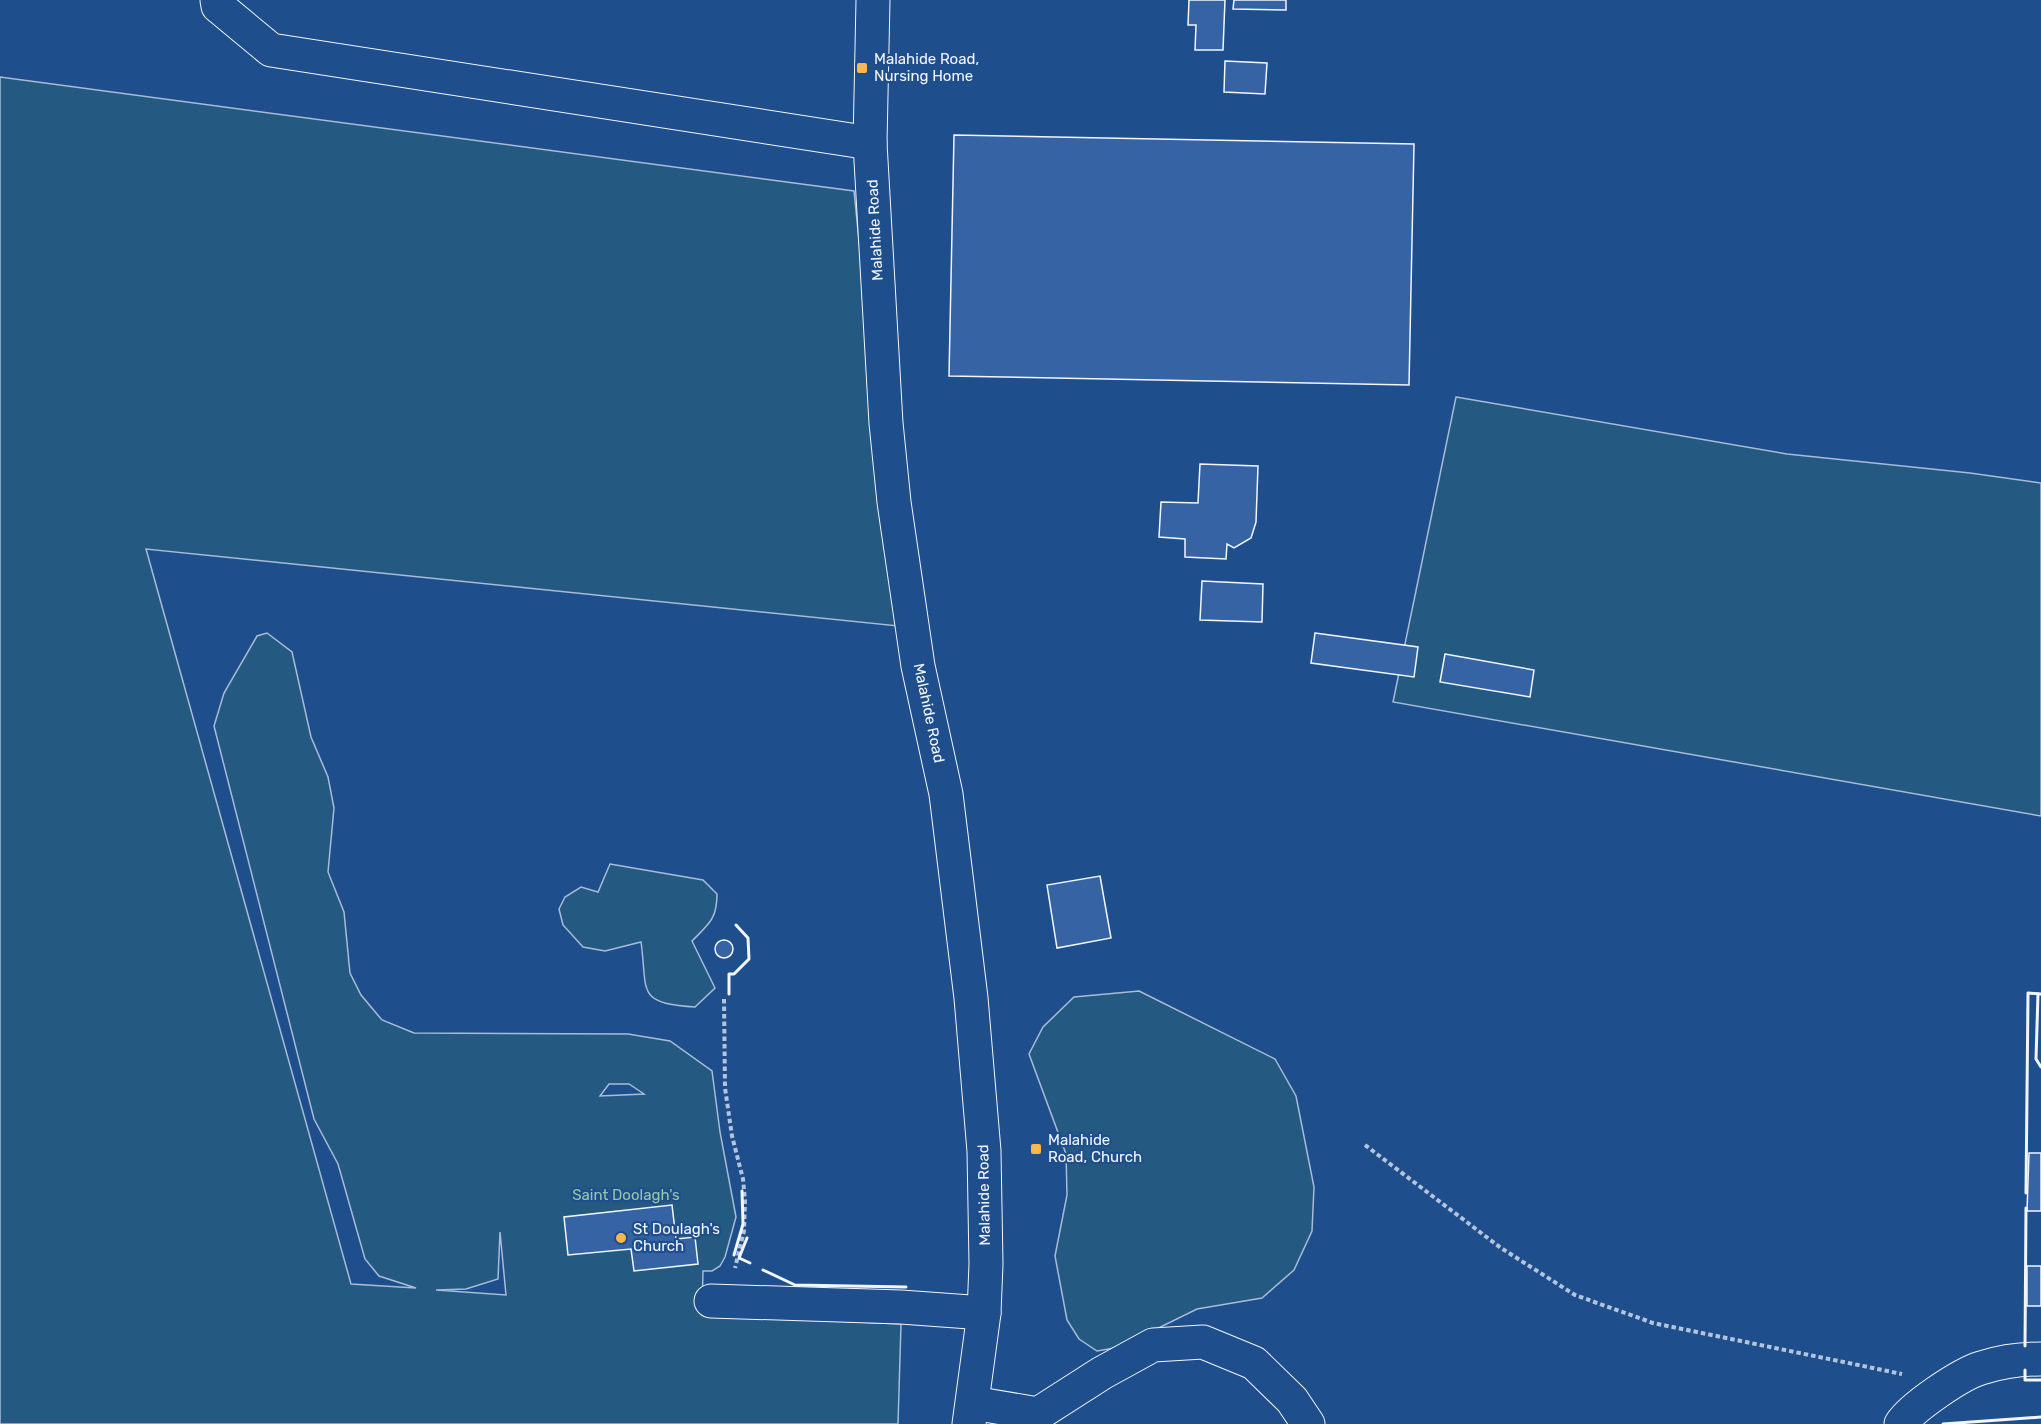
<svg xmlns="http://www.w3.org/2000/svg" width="2041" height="1424" viewBox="0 0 2041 1424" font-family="Rubik,sans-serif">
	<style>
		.green { fill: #245a82; stroke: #a8bbd7; stroke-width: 1.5; fill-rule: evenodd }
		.building { fill: #3563a3; stroke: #f2f6ff; stroke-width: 1.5 }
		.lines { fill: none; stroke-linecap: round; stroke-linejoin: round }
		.minor-casing { stroke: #f2f6ff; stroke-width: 35 }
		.major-casing { stroke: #f2f6ff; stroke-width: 35 }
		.path { stroke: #b3c4dc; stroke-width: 4; stroke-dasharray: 4.5 3; stroke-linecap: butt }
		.minor { stroke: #1f4e8c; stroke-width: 33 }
		.major { stroke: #1f4e8c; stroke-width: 33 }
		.wall { stroke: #f2f6ff; stroke-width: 3 }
		.poi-dot { fill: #ffb74d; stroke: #1f4e8c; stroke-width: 2 }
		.labels { text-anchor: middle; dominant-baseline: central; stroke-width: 4.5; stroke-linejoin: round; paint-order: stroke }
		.poi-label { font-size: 15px; fill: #f2f6ff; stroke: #1f4e8c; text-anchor: start }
		.street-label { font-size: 15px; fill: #f2f6ff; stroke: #1f4e8c }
		.park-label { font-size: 15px; fill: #97c8a6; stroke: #1f4e8c }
	</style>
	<rect width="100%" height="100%" fill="#1f4e8c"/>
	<g class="green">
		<path d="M0,77L854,191L898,626L146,549L351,1284L416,1288L379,1276L365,1259L338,1164L314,1119L214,726L224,693L257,636L267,633L292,652L311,737L328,777L334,808L328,872L344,912L350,973L361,995L382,1020L414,1033L628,1034L670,1041L712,1071L720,1132L736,1217L725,1257L720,1266L712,1271H703L702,1315L901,1324L898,1424H0ZM609,1084H629L644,1094L600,1096ZM500,1232L506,1295L436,1290L466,1289L498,1279Z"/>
		<polygon points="1456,397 1787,454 1970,473 2041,483 2041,816 1393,702"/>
		<path d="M610,864L703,880L717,894C717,919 709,924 692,941L715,988L695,1007C635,1003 648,992 641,942L605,951L583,947L563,925L559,909L565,897L581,887L598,892Z"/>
		<polygon points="1139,991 1275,1059 1296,1096 1314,1187 1312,1231 1294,1270 1262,1298 1197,1309 1120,1347 1097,1351 1079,1339 1067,1320 1055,1256 1067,1195 1066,1154 1029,1054 1043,1027 1074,997"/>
	</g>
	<g class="building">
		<polygon points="1189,0 1225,0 1223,50 1195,50 1196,25 1188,25"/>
		<polygon points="1234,0 1286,0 1286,10 1233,9"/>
		<polygon points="1225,61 1267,63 1265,94 1224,92"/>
		<polygon points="954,135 1414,144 1409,385 949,376"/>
		<polygon points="1200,464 1258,466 1256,522 1251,538 1234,548 1227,544 1226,559 1185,557 1185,539 1159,537 1161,502 1198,503"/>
		<polygon points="1202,581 1263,584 1262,622 1200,620"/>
		<polygon points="1315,633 1418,647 1414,677 1311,663"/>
		<polygon points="1445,654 1534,670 1530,697 1440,682"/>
		<polygon points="1100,876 1111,938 1057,948 1047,885"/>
		<circle cx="724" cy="949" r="9"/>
		<polygon points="2029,1153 2041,1153 2041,1211 2027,1211"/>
		<polygon points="672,1205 676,1239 695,1237 698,1264 634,1271 631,1249 568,1255 564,1217"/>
		<rect x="2027" y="1266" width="14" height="40"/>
	</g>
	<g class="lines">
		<defs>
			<g id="minor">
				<polyline points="217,0 218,6 271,50 870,143"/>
				<polyline points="711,1301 901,1307 984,1313"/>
				<polyline points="973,1403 1038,1414 1102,1373 1153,1345 1203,1342 1254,1363 1292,1400 1308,1424"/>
				<path d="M1901,1424C1912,1407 1961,1374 1981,1368C2000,1362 2021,1359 2041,1359"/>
			</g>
			<polyline id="major" points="873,0 870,143 886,423 894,502 918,666 946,794 971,998 984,1151 986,1264 984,1313 969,1424"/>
		</defs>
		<use href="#minor" class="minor-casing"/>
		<use href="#major" class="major-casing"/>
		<g class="path">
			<polyline points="724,999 725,1088 732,1136 743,1179 745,1201 744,1231 735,1268"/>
			<polyline points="1365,1145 1501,1248 1575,1295 1653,1323 1902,1374"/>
		</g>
		<use href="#minor" class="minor"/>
		<use href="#major" class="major"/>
		<g class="wall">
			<polyline points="729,994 729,974 734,974 749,959 748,938 736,925"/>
			<polyline points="2038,994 2036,1059 2041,1067"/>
			<polyline points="2026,1193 2028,993 2041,994"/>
			<polyline points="747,1238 739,1258 750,1263"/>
			<polyline points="734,1255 743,1224 742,1191"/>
			<polyline points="763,1270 795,1285 906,1287"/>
			<polyline points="2025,1346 2026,1208"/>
			<polyline points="2025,1370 2025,1380 2041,1380"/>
			<polyline points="1943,1424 2041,1417"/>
		</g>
	</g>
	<g class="poi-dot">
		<rect x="856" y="62" width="12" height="12" rx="3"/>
		<rect x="1030" y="1143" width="12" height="12" rx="3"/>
		<circle cx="621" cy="1238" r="6"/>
	</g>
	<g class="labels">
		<g class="poi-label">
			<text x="874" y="59">Malahide Road,<tspan x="874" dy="17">Nursing Home</tspan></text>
			<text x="1048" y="1140">Malahide<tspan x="1048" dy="17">Road, Church</tspan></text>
			<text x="633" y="1229">St Doulagh's<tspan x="633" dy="17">Church</tspan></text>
		</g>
		<g class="street-label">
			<text transform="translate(875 230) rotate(-93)">Malahide Road</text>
			<text transform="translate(929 713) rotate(78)">Malahide Road</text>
			<text transform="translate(984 1195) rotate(-91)">Malahide Road</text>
		</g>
		<g class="park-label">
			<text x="626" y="1195">Saint Doolagh's</text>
		</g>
	</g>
</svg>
